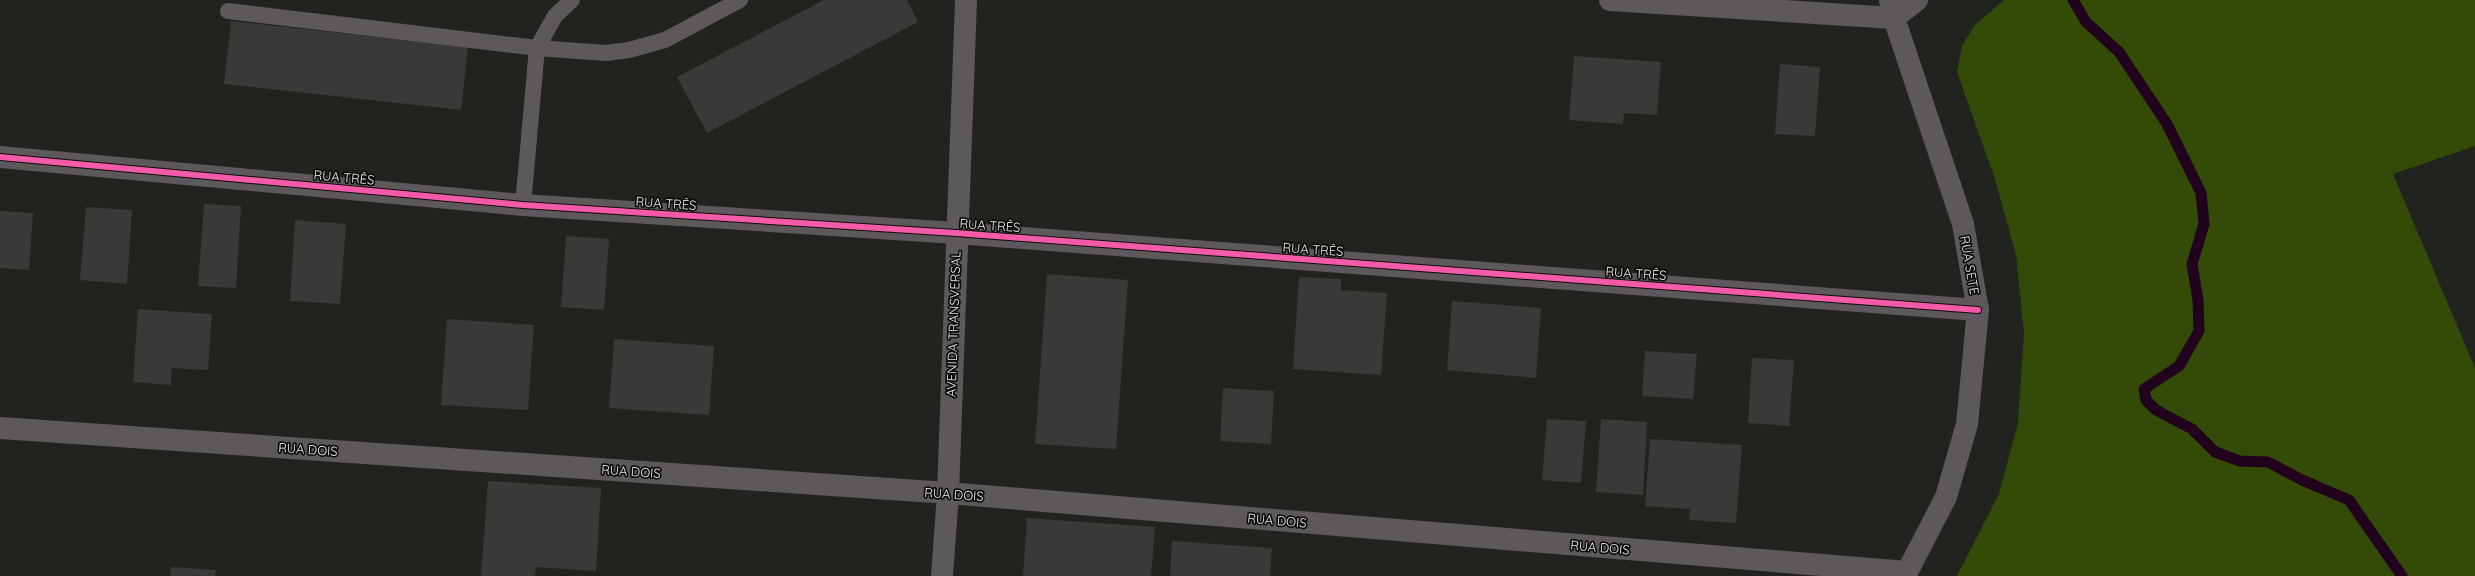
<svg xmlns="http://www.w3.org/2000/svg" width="2475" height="576" viewBox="0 0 2475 576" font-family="Quicksand,sans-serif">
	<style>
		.green { fill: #344b08 }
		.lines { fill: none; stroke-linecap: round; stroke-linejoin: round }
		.stream { stroke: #22031e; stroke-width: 11 }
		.building { fill: #393a37 }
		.lane { stroke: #5d585b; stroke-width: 16 }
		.street { stroke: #5d585b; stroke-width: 22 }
		.cycleway-casing { stroke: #0c0d0a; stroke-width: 8 }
		.cycleway { stroke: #f35aa7; stroke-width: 6 }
		.labels { text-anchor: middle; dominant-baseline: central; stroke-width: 3.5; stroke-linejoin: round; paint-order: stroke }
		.street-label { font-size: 13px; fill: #eaece8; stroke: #0c0d0a }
	</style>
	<rect width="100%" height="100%" fill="#21231f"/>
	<polygon class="green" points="2004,0 2475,0 2475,146 2393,174 2475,368 2475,576 1957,576 1999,494 2018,423 2024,333 2016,255 1995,179 1957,72 1962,46 1974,26"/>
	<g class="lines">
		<polyline class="stream" points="2073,0 2086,22 2119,52 2167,124 2201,193 2204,224 2192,264 2198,300 2199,331 2179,366 2144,389 2146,400 2156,410 2192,429 2215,452 2240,461 2268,462 2302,480 2349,500 2402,576"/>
	</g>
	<g class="building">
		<polygon points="824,0 907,0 918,22 707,133 677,77"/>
		<polygon points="231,21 468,47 461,110 224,84"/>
		<polygon points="1574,56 1661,62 1657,115 1624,113 1623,124 1569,120"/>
		<polygon points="1780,64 1820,67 1815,136 1775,134"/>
		<polygon points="204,204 241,206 236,288 198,286"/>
		<polygon points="86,207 132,210 127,284 80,280"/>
		<polygon points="0,211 33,213 29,270 0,268"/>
		<polygon points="295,220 346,224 340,304 290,301"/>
		<polygon points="566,236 609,239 604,310 561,307"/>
		<polygon points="1047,274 1128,280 1116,449 1035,444"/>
		<polygon points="1299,277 1341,279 1341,290 1387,293 1381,375 1293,369"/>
		<polygon points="1452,301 1541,308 1536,378 1447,370"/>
		<polygon points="138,309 212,314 208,370 172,368 171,385 133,382"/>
		<polygon points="447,319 534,325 528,410 441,405"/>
		<polygon points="614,339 714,346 709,415 609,408"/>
		<polygon points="1645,351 1697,354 1693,399 1642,396"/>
		<polygon points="1752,358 1794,360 1789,426 1748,423"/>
		<polygon points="1223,388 1274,391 1271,444 1220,441"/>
		<polygon points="1547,419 1586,421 1581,483 1542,480"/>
		<polygon points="1601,419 1647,422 1643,495 1596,492"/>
		<polygon points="1650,439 1742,445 1736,523 1689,520 1690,509 1645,506"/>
		<polygon points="488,481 601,488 596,571 536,567 535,576 481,576"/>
		<polygon points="1027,518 1155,527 1151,576 1023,576"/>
		<polygon points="1172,541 1272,548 1270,576 1170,576"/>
		<polygon points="171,567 216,570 215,576 170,576"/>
	</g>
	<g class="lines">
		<g class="lane">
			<polyline points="228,11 537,48 606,53 629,50 665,40 740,0"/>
			<polyline points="523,205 537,48 555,16 572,0"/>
		</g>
		<g class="street">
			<polyline points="1610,0 1894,18 1917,0"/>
			<polyline points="1890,0 1894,18 1963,224 1978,310 1967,424 1946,497 1905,576"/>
			<polyline points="0,157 523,205 956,233 1978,310"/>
			<polyline points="0,428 948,493 1907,572"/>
			<polyline points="942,576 948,493 966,0"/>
		</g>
		<defs>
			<polyline id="cycleway" points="0,157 523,205 956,233 1978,310"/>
		</defs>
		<use href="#cycleway" class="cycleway-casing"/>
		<use href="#cycleway" class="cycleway"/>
	</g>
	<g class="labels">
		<g class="street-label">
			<text transform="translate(344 177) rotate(5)">RUA TRÊS</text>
			<text transform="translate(666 203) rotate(4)">RUA TRÊS</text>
			<text transform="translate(990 225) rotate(4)">RUA TRÊS</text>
			<text transform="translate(1313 249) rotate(4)">RUA TRÊS</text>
			<text transform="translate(1970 265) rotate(80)">RUA SETE</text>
			<text transform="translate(1636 273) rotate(4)">RUA TRÊS</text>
			<text transform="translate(953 324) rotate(-88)">AVENIDA TRANSVERSAL</text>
			<text transform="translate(308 449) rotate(4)">RUA DOIS</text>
			<text transform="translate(631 471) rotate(4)">RUA DOIS</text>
			<text transform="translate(954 494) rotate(4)">RUA DOIS</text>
			<text transform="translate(1277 520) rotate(5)">RUA DOIS</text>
			<text transform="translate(1600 547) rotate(5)">RUA DOIS</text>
		</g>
	</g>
</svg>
